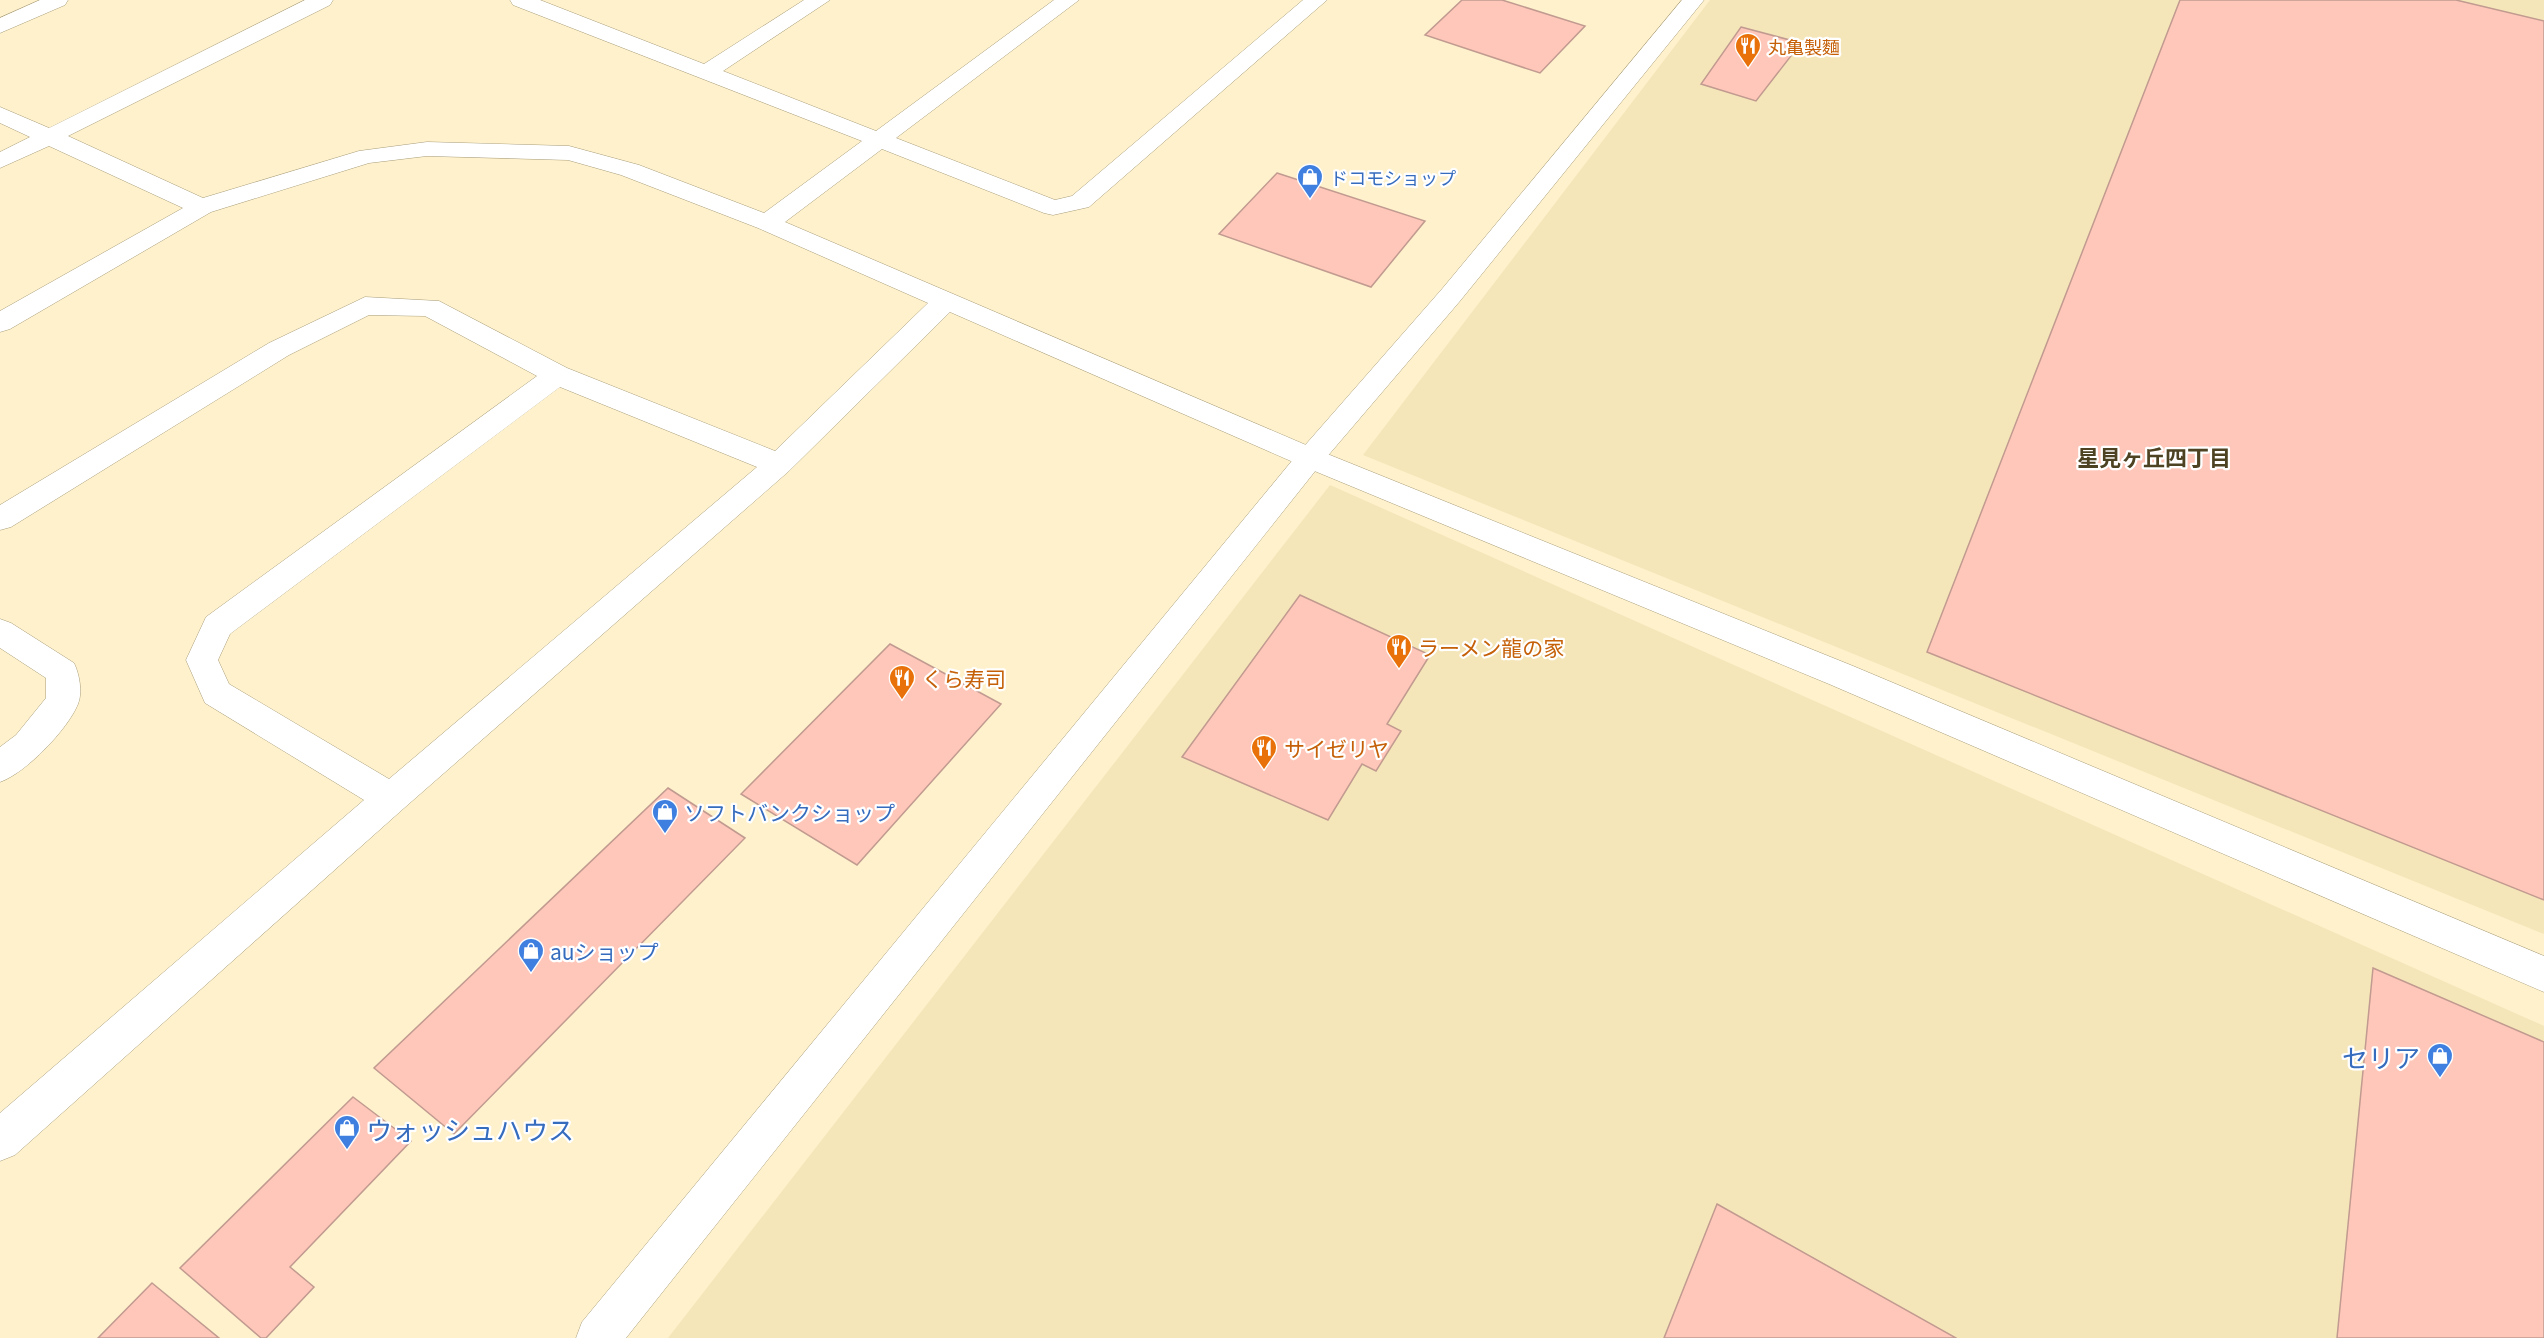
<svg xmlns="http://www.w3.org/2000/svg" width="2544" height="1338" viewBox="0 0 2544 1338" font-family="Georgia,'Noto Sans JP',serif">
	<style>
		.built { fill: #f5e6b9 }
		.building { fill: #ffc7b9; stroke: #c19a90; stroke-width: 1.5 }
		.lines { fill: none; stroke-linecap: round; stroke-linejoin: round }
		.street-casing { stroke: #a89d7a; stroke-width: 1 }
		.secondary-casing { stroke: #a89d7a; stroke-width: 1 }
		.street { fill: #fff; fill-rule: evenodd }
		.secondary { fill: #fff; fill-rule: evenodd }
		.labels { text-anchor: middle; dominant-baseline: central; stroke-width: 4.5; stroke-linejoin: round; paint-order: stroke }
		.far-food-label { font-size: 18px; fill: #c56008; stroke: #fff; text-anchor: start }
		.far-shop-label { font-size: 18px; fill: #366cbe; stroke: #fff; text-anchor: start }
		.food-label { font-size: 21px; fill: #c56008; stroke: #fff; text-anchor: start }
		.shop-label { font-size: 21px; fill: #366cbe; stroke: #fff; text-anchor: start }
		.neighbourhood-label { font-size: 22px; font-weight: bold; fill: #4d4222; stroke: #fff }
		.near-shop-label { font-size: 26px; fill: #366cbe; stroke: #fff; text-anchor: end }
	</style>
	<rect width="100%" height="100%" fill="#fef1cc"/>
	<g class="built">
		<polygon points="1710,0 2544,0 2544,934 1363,455"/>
		<polygon points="1330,485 2544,1026 2544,1338 668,1338"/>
	</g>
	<g class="building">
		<polygon points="1462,0 1502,0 1585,26 1540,73 1425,35"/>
		<polygon points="2180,0 2456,0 2544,21 2544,900 1927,652"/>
		<polygon points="1741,27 1801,43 1756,101 1701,84"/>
		<polygon points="1277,173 1425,221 1371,287 1219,234"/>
		<polygon points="1300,595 1430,655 1387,724 1401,731 1376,771 1362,764 1328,820 1182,757"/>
		<polygon points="890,644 1001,704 857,865 741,794"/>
		<polygon points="668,788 745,838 454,1134 374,1068"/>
		<polygon points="2373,968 2544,1042 2544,1338 2337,1338"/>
		<polygon points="353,1097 411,1141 290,1267 314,1287 266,1338 261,1338 180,1268"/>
		<polygon points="1717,1204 1956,1338 1664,1338"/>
		<polygon points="152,1283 219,1338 98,1338"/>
	</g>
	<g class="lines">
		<defs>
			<g id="street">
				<polygon points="40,0 68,0 65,5 0,33 0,18"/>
				<path d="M305,0H333L330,5L68,136L203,198L359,151L427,142L569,146L639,165L764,213L862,141L513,5L510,0H540L704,64L804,0H830L723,71L876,131L1054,0H1079L896,138L1055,200L1072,196L1303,0H1327L1089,207L1053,215L1044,213L882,149L785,222L1320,451L1853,666L2544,956V992L1829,684L1300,465L950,312L789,471L403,809L15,1155L0,1161V1113L364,800L205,703L186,660L206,617L537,376L425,316L369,315L289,355L11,527L0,530V505L269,343L365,297L439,301L567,368L775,451L928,303L758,228L621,175L568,160L427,156L369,163L211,212L10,329L0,332V311L183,208L49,146L0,168V152L30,137L0,123V107L49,128ZM560,387L757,467L389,779L229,684L218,660L230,634Z"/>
				<path d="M0,619L11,623L74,663C79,673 83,692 78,704C68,729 26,773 0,782V747L16,735L46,698V678L0,648Z"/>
			</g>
			<polygon id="secondary" points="1682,0 1704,0 1460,301 1320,465 626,1338 576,1338 582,1322 1300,451 1442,289"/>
		</defs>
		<use href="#street" class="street-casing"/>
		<use href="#secondary" class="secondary-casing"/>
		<use href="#street" class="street"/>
		<use href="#secondary" class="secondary"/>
	</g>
	<defs>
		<symbol id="restaurant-pin" viewBox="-11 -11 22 30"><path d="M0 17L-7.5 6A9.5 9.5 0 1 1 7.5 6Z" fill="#e8710a" stroke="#fff"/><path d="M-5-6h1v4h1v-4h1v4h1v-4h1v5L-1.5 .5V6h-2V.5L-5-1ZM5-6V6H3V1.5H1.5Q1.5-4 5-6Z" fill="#fff"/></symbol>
		<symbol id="shop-pin" viewBox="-11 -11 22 30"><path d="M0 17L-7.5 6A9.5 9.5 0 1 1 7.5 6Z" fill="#3f7fe0" stroke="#fff"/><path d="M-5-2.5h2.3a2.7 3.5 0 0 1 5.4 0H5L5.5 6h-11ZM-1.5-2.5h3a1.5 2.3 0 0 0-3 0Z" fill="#fff"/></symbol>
	</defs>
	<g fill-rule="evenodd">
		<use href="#restaurant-pin" x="1733" y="31" width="30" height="40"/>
		<use href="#shop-pin" x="1295" y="162" width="30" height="40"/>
		<use href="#restaurant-pin" x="1384" y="632" width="30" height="40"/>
		<use href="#restaurant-pin" x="887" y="663" width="30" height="40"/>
		<use href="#restaurant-pin" x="1249" y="733" width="30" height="40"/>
		<use href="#shop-pin" x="650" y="797" width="30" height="40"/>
		<use href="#shop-pin" x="516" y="936" width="30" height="40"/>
		<use href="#shop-pin" x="2425" y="1041" width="30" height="40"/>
		<use href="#shop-pin" x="332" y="1113" width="30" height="40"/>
	</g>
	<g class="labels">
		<g class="far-food-label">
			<text x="1768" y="46">丸亀製麵</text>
		</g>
		<g class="far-shop-label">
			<text x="1330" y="177">ドコモショップ</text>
		</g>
		<g class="food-label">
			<text x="1418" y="647">ラーメン龍の家</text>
			<text x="922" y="678">くら寿司</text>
			<text x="1284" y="748">サイゼリヤ</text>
		</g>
		<g class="shop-label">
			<text x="684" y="812">ソフトバンクショップ</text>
			<text x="550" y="951">auショップ</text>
		</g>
		<g class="neighbourhood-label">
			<text x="2154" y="456">星見ヶ丘四丁目</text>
		</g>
		<g class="near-shop-label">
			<text x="2420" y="1056">セリア</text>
			<text x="366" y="1128" text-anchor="start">ウォッシュハウス</text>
		</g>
	</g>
</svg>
